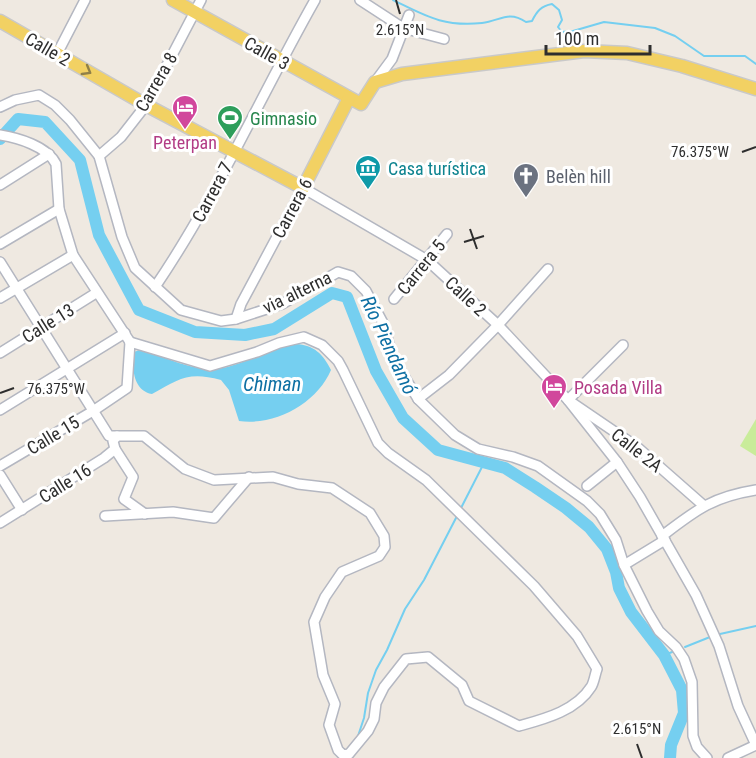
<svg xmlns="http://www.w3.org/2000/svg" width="756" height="758" viewBox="0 0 756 758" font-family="'Roboto Condensed',sans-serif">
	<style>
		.pitch { fill: #c9ec9a }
		.water { fill: #75cff0 }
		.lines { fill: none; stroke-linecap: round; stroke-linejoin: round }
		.stream { stroke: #75cff0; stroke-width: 2 }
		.river { stroke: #75cff0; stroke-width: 12 }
		.minor-casing { stroke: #b4b7c1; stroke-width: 12 }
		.major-casing { stroke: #c9c9c9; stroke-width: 15 }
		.minor { stroke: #fff; stroke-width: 9 }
		.major { stroke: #f2d163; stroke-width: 12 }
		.oneway { stroke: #908048 }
		.ticks { fill: none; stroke: #2e2e2e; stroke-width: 2 }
		.labels { text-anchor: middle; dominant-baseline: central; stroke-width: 6; stroke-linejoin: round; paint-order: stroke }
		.street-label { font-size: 18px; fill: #2e2e2e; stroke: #fff }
		.leisure-label { font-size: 18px; fill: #27864d; stroke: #fff; text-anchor: start }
		.hotel-label { font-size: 18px; fill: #b23c85; stroke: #fff }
		.culture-label { font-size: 18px; fill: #0d838f; stroke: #fff; text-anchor: start }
		.worship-label { font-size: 18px; fill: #5b616d; stroke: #fff; text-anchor: start }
		.water-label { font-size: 20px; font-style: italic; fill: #0d6fa3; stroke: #fff }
		.ticks-label { font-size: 15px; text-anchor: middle; fill: #2e2e2e; stroke: #fff; stroke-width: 6; stroke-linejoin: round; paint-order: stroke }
	</style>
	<rect width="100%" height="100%" fill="#efe9e1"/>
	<polygon class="pitch" points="756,419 756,456 740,446"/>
	<path class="water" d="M296,344C314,345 323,354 331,370C317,403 276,426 239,421L229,390L221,380C188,371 179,379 152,394C133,390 132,369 134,352L142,349C161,356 189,369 210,369C238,370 267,347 296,344Z"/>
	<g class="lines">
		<g class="stream">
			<path d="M393,0C426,16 443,27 482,23C500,21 508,10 526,22L532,21C537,11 541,6 552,4L559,10L562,20L558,27L562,32L573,31L604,22L655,28L675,36L704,56H745L756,64"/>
			<polyline points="461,508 484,463"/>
			<polyline points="720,634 756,626"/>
			<polyline points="685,647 710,637"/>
			<polyline points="664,655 675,651"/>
			<polyline points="358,736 364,718 368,693 376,670 387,650 405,609 424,580 457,516"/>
		</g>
		<polyline class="river" points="0,139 18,119 45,122 80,160 99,235 139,310 195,332 245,335 274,329 332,293 347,297 376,371 403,418 438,450 505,468 535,487 566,508 589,527 607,549 616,572 619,588 631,612 664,655 682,690 684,713 671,745 670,758"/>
		<defs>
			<g id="minor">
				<polyline points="360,0 403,28 444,39"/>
				<polyline points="57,54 85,0"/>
				<polyline points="375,82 392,59 409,15"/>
				<polyline points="0,107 15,100 39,95 55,105 70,120 99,156 122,237 135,268 181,310 221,321 236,319 282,304 338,272 351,276 366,291 383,323 393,358 418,399 455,435 478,449 513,457 538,466 587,501 600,514 616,540 624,565 647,611 659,631 676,647 684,659 692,682 693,736 697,747 707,758"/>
				<path d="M0,135C18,138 47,146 56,164L59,209L73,255L130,342"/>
				<polyline points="99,156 121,137 146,105 201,0"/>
				<polyline points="0,185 49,154"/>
				<polyline points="0,244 59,209"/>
				<path d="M0,262L109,436H144L185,469L214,480L273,477L298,484L332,488L370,513L384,536L385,547L379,556L342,572L325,597L314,622L323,675L335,704L329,725L338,750L343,755L349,754L368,731L374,719L376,703L384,687L406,659L428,657L462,685L469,701L519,726C544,719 576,711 591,687C594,683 595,674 597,669L577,636L534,586L426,480L388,453L378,443L343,370L338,361L322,345L304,337L279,343L257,352L210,366L130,342"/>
				<path d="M155,287C217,196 261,95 315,0"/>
				<polyline points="0,298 73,255"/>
				<polyline points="394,299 447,234"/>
				<polyline points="236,319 241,304 303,188 427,260 498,325 568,400 617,462 640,497 696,595 719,646 738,706 756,745"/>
				<polyline points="623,345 568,400 637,447 703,505"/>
				<polyline points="0,353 96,293"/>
				<polyline points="418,399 449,375 498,325 548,269"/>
				<polyline points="0,410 125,333"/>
				<polyline points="115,449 133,477 124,499 145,514"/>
				<polyline points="0,466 93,411 127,388 130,342"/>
				<polyline points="0,475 22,510"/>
				<polyline points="587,486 617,462"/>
				<polyline points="105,516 173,512 214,518 249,477"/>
				<polyline points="0,523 104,458 115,449 113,441 117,436"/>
				<path d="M662,536C696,510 712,497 756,490"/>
				<polyline points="624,565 665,540"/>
				<polyline points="728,758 756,745"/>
			</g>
			<g id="major">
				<polyline points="173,0 361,104 375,82 402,74 584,51 627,53 682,66 756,89"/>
				<polyline points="0,21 146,105 303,188 349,98"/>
			</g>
		</defs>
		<use href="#minor" class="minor-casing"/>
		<use href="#major" class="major-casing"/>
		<use href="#minor" class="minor"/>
		<use href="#major" class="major"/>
	</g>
	<defs><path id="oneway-chevron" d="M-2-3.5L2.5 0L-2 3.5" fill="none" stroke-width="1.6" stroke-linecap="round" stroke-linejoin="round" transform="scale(1.5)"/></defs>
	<use class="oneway" href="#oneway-chevron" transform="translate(87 71) rotate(30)"/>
	<path class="ticks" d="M396,0L400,14M742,152L756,147M470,229L477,249M464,242L484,236M0,393L14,388M637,744L642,758"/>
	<defs>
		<symbol id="hotel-pin" viewBox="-11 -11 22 30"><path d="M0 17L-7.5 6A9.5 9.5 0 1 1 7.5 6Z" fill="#d1479c" stroke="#fff"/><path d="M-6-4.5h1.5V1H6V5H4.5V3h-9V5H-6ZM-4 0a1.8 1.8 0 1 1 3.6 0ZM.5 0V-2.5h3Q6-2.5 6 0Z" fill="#fff"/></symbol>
		<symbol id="stadium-pin" viewBox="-11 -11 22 30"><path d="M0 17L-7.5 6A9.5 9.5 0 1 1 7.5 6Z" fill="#2e9e5b" stroke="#fff"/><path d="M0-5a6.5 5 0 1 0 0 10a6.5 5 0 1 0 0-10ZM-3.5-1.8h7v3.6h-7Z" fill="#fff"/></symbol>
		<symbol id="museum-pin" viewBox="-11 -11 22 30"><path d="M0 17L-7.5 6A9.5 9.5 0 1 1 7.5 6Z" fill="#0f9aa8" stroke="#fff"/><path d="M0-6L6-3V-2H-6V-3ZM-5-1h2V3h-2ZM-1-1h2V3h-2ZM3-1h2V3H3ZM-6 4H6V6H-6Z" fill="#fff"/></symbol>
		<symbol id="church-pin" viewBox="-11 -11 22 30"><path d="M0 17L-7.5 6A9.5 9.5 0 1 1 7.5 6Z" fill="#6b7280" stroke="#fff"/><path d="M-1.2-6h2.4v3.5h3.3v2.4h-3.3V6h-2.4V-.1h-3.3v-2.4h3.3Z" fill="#fff"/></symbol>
	</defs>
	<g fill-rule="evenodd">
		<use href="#hotel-pin" x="170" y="93" width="30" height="40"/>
		<use href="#stadium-pin" x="215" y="103" width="30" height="40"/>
		<use href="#museum-pin" x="353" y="153" width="30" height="40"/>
		<use href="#church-pin" x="511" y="161" width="30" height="40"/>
		<use href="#hotel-pin" x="539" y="372" width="30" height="40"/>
	</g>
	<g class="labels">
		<g class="street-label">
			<text transform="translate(48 49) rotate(30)">Calle 2</text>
			<text transform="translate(267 53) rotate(29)">Calle 3</text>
			<text transform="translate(156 82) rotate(-60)">Carrera 8</text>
			<text transform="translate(212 192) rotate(-62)">Carrera 7</text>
			<text transform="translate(292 208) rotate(-62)">Carrera 6</text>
			<text transform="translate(421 267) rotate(-51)">Carrera 5</text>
			<text transform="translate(297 292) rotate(-26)">via alterna</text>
			<text transform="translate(466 296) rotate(43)">Calle 2</text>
			<text transform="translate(48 323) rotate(-32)">Calle 13</text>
			<text transform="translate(53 435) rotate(-31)">Calle 15</text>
			<text transform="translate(637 450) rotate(38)">Calle 2A</text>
			<text transform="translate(65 483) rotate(-32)">Calle 16</text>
		</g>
		<g class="leisure-label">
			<text x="250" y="118">Gimnasio</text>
		</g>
		<g class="hotel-label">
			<text x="185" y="142">Peterpan</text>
			<text x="574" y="387" text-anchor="start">Posada Villa</text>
		</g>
		<g class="culture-label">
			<text x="388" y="168">Casa turística</text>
		</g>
		<g class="worship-label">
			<text x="546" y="176">Belèn hill</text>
		</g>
		<g class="water-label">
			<text transform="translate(389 345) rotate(65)">Río Piendamó</text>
			<text x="272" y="384">Chiman</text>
		</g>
	</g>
	<g class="ticks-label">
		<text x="400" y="35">2.615°N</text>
		<text x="700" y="157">76.375°W</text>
		<text x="56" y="394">76.375°W</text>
		<text x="637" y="734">2.615°N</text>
	</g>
	<path d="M546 45v9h104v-9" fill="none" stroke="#2e2e2e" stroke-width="3"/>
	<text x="555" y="45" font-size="18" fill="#2e2e2e" stroke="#ffffff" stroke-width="4.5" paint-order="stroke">100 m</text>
</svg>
